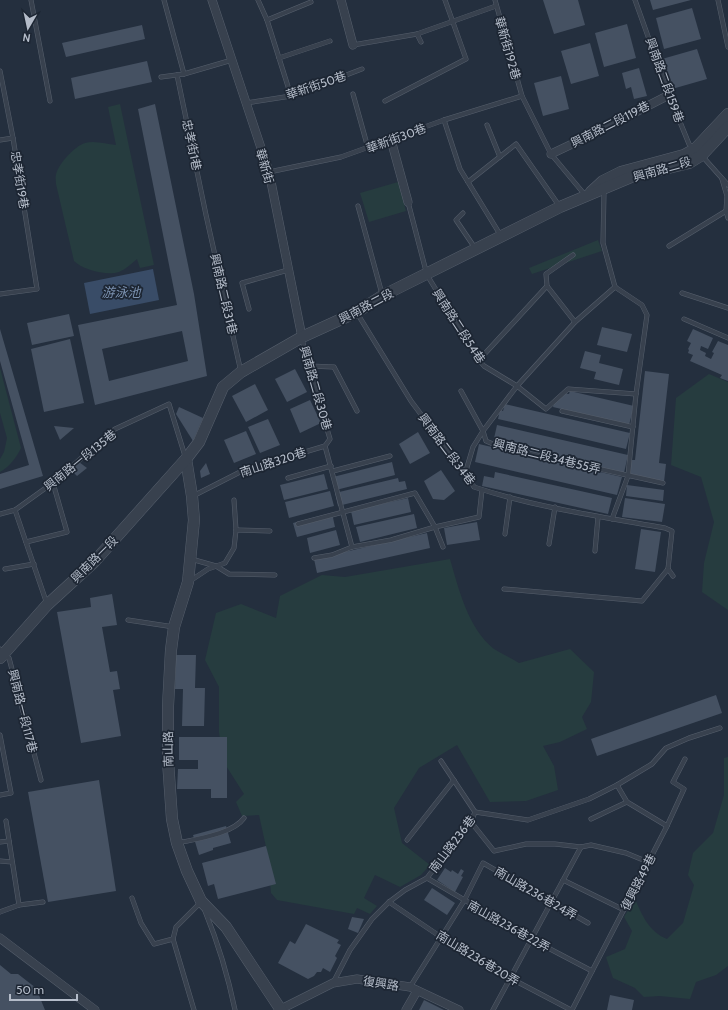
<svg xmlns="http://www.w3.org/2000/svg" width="728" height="1010" viewBox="0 0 728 1010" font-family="Cabin,'Noto Sans TC',sans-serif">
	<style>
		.green { fill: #263c3f }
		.water { fill: #394c67 }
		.building { fill: #455162; fill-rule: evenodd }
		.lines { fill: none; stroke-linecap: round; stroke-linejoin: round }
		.service-casing { stroke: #565f6c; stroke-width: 5 }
		.minor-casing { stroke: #565f6c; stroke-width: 9 }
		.tertiary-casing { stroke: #565f6c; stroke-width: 12 }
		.service { stroke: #38414e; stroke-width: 4 }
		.minor { stroke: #38414e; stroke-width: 8 }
		.tertiary { stroke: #38414e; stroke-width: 11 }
		.labels { text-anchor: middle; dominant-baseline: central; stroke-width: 3.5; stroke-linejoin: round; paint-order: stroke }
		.street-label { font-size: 12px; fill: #b4bcc9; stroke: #1d2633 }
		.water-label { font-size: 13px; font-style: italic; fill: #7c92b1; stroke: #1d2633 }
	</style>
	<rect width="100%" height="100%" fill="#242f3e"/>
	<g class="green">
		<path d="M120,104L154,265L140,268L137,259C131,264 126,269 119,272C107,276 83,270 74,261L56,184C56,181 55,177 56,175C58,164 75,146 85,143C95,140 106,144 116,145L108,107Z"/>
		<polygon points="398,182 406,211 369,222 360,193"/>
		<polygon points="598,240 602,251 532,274 529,268"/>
		<path d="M0,368L21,448C16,458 10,466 0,472V459L4,452L7,438L0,413Z"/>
		<polygon points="709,374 728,382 728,610 702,592 704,563 714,522 701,477 671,465 676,398"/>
		<path d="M450,559C459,590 468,628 494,649C502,654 511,658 519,663L570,649L594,672L591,702L582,717L587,729L560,742L543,746L554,766L558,790L526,801L490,802L457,745L419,768L394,808L402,843L430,865L421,875L400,887L375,875L364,898L377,906L370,914L357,908L354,914L277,900L271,893L268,856L259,815L242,816L236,802L244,794L223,761L219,732V687L205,660L216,613L241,604L276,618L280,596L322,575L345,577Z"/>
		<path d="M728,757V966L716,975L696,982L690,999L660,996L644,997L635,988L613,978L606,957L625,949L632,931L624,917L635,899C642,915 649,932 667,939L683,923L694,885L688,875L693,853L713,833L724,795V758Z"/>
	</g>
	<polygon class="water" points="153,269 159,300 90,314 84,283"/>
	<g class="building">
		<polygon points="543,0 578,0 585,25 554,34"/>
		<polygon points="650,0 691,0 653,10"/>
		<polygon points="692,8 701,39 664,49 656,18"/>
		<polygon points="627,24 636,58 604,67 595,33"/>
		<polygon points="142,25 145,39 66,57 62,43"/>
		<polygon points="590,43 599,76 571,84 561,51"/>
		<polygon points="697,49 707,79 672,89 662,59"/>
		<polygon points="147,61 152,82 75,99 71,78"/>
		<polygon points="639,68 647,96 634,99 631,87 626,89 622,73"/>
		<polygon points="561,76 569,109 543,116 534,83"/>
		<path d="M155,104L194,294L207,376L95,405L78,325L177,305L138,109ZM182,331L188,361L109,381L102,349Z"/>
		<polygon points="69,314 74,336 32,345 27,323"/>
		<polygon points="602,327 632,334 627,352 597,345"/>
		<polygon points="0,329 43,476 0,489 0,474 29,465 0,361"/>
		<polygon points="693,329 713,338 708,349 701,346 700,350 706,353 705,356 711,359 714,353 712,352 718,341 728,345 728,381 720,378 722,375 690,361 693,355 688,353 689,350 688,349 691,343 687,341"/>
		<polygon points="70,339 84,403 44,412 31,349"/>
		<polygon points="585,351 601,355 599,363 623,369 619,385 594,379 596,372 580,368"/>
		<polygon points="295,369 307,392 287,402 275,379"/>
		<polygon points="645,371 669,374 659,463 666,464 664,482 628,478 631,460 635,460"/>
		<polygon points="255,384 268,410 246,422 232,396"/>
		<polygon points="570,391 634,406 629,425 553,407 555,400 563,393 569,394"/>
		<polygon points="310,400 321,423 300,433 290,409"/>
		<polygon points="505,404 630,433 626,449 498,419 500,410 503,411"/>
		<polygon points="179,407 203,418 193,441 176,414"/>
		<polygon points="268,419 280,445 260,453 248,427"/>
		<polygon points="497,425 628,455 624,473 493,443"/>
		<polygon points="54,426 74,428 60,440"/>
		<polygon points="246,431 256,454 234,463 224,440"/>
		<polygon points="418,432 430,453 410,464 399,444"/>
		<polygon points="479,444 622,477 617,495 475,462"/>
		<polygon points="79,462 87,468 77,476 71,470"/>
		<polygon points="392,462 395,475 336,490 333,477"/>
		<polygon points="206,463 210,474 201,478 200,471"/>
		<polygon points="441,470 455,491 444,500 433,499 424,481"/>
		<polygon points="495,472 612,498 608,514 482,486 484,476 494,478"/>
		<polygon points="324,474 328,489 284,500 280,485"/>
		<polygon points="398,478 399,482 405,481 407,489 338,506 335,493"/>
		<polygon points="627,485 664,490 663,501 626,496"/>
		<polygon points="330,491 334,506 289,518 285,502"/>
		<polygon points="408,498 411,512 354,525 351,511"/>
		<polygon points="625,498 665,504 662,522 622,517"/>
		<polygon points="332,513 335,527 297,537 293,523"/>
		<polygon points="414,514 417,528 360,542 356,527"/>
		<polygon points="477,522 480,540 447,545 444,528"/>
		<polygon points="641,529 661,532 655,572 635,569"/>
		<polygon points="336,530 340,545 310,553 307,538"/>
		<polygon points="427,533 430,548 317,573 314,559"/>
		<polygon points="112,594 117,625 102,627 110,672 117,671 120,689 113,690 121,736 81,743 57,612 91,607 90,598"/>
		<polygon points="176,655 196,655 195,688 205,688 204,726 182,726 183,689 175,689"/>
		<polygon points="716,695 722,713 597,756 591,739"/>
		<polygon points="179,737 227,737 227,798 211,798 211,789 177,789 178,769 198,769 198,760 179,760"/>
		<polygon points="99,780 116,891 48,902 28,792"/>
		<polygon points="226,826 231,843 213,848 213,850 199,855 193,835"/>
		<polygon points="266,846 276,884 218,899 214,884 208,886 202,863"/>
		<polygon points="445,868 451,872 452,870 458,874 461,869 464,871 461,876 463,877 455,892 437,880"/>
		<polygon points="432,888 455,903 447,915 424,900"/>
		<polygon points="352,917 364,919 358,933 348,929"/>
		<polygon points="306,924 339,940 337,943 341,945 335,956 337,958 330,972 323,968 321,972 317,972 314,976 308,979 278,963 290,941 295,944"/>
		<polygon points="0,965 11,974 18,974 36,988 45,1010 0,1010"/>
		<polygon points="610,995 634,1000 632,1010 607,1010"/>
		<polygon points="424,1000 444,1010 419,1010"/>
	</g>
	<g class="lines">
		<defs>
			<g id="service">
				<polyline points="31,0 50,101"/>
				<polyline points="164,0 184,74"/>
				<polyline points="258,0 267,20"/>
				<polyline points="495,0 522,96 551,154 585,195"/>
				<polyline points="635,0 669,95 689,144 693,148"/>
				<polyline points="718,0 728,47"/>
				<polyline points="417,34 421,42"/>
				<polyline points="353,45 417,34 496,6"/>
				<polyline points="279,58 330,41"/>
				<polyline points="0,71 13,138 37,289 0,294"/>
				<polyline points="177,75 206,215 241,372"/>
				<polyline points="161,77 184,74 232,60"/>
				<polyline points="353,94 368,148"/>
				<polyline points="291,96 267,20 311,2"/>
				<polyline points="385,101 466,59 445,0"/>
				<polyline points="246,103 291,96 362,69"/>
				<polyline points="444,120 460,169 501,236"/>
				<polyline points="487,125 500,157"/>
				<polyline points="0,140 13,138"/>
				<polyline points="703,157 728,185"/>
				<polyline points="269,172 341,157 444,120 522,96"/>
				<polyline points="722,179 727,196 726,211 728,218"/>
				<polyline points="468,182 516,144 560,207"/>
				<polyline points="604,191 603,243 615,287"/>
				<polyline points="408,202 427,275 479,360 484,366 517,386 546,409 568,389 636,394"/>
				<polyline points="358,206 382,294"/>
				<polyline points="463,213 456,220 475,248"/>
				<polyline points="669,246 726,211"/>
				<polyline points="547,286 575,322"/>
				<polyline points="682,293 728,308"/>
				<polyline points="249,309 242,283 288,270"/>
				<path d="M357,313L411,401L470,480L474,487C534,507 603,517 665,528L672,531L668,569"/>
				<polyline points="684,319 728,338"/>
				<polyline points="479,360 547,286 546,274 573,255"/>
				<polyline points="309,366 334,367 357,411"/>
				<polyline points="461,391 483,431 486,441 500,447 663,483"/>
				<polyline points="562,411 633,427"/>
				<polyline points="325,446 352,547"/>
				<polyline points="333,471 390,456"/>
				<polyline points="465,474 473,447 483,431 517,386 575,322 615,287"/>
				<polyline points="288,478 331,466"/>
				<polyline points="193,496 244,470 325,446 330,439 306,358 302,338"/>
				<polyline points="15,510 47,604"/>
				<polyline points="0,514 15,510 54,482 115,429 169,404 185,456"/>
				<polyline points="612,519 628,476 636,394 647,315 642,305 615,287"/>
				<polyline points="298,524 415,493 435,527 443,547"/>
				<polyline points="236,530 270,531"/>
				<polyline points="505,534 510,497"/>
				<polyline points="26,542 67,532 53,483"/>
				<polyline points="549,544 555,507"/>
				<polyline points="595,551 598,517"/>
				<polyline points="314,558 332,555 352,547 391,540 435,527 479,517 482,490"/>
				<polyline points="191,559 216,566 229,574 275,575"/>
				<polyline points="5,569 34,564"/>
				<polyline points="668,569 673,576"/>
				<polyline points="190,581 208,569 225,563 234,548 236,530 234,500"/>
				<polyline points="504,589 642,601 668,569"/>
				<polyline points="128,620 174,627"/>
				<polyline points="0,649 1,657 9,658 41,780"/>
				<polyline points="0,735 11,793 0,795"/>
				<polyline points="441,761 475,812"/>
				<polyline points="617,785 627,802 667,826"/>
				<polyline points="591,819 627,802"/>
				<polyline points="471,822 494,851 526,844 555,844 581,847 591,845 626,853 648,862"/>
				<polyline points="407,840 454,780"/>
				<polyline points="0,842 9,841"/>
				<path d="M178,843C196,839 233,834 244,818"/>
				<polyline points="0,861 12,862"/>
				<polyline points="427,878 531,939 592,971"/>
				<polyline points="563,880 624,910"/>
				<polyline points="132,898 141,923 154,944 173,939"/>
				<polyline points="389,902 441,937 510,978 571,1010"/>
				<polyline points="19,905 43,902"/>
				<path d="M205,911C218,943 228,976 235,1010"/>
				<polyline points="0,912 19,905 6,821"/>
				<polyline points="333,983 350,950 372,919 389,902 405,890 427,878 455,841 471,822 475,812 528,820 589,799 617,785 652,764 666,748 689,738 720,728"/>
				<polyline points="410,987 464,901 483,863 588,923"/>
				<polyline points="194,1010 173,939 176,927 201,902"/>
				<polyline points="493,1010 581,847"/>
				<polyline points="572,1010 667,826 684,789 673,782 685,759"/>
			</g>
			<g id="minor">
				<polyline points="212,0 269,172 302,337"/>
				<polyline points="341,0 353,45"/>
				<polyline points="391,140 408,202"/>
				<polyline points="551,154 589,136 669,95"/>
				<polyline points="0,938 95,1010"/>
				<polyline points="279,1010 333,983 357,979 410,987 459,1010"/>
				<polyline points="406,1010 417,991"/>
			</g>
			<g id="tertiary">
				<polyline points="591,192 603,181 621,172 684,155 695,149 728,114"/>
				<polyline points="186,459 192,496 194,520 188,582 174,627 171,650 168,706 168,761 172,819 177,843 187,871 201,901 226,927 281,1010"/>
				<polyline points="0,658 47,605 94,562 186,459 199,442 223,387 241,372 302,337 357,312 382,296 560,207 636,175 664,169 689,163 702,155 728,127"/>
			</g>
		</defs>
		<use href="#service" class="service-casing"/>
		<use href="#minor" class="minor-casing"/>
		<use href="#tertiary" class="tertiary-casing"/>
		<use href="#service" class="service"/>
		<use href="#minor" class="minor"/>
		<use href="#tertiary" class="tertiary"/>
	</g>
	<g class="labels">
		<g class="street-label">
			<text transform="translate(508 48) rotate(74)">華新街192巷</text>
			<text transform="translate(665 80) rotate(70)">興南路二段159巷</text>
			<text transform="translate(316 85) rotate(-19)">華新街50巷</text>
			<text transform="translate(610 124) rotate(-27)">興南路二段119巷</text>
			<text transform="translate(396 138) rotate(-20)">華新街30巷</text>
			<text transform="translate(192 145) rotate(78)">忠孝街1巷</text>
			<text transform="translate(265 166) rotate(74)">華新街</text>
			<text transform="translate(662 169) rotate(-16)">興南路二段</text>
			<text transform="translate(20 180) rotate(81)">忠孝街19巷</text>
			<text transform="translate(224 294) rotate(77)">興南路二段31巷</text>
			<text transform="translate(366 306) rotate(-28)">興南路二段</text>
			<text transform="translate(459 326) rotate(57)">興南路二段54巷</text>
			<text transform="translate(316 388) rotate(74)">興南路二段30巷</text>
			<text transform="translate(447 449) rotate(53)">興南路二段34巷</text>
			<text transform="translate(547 456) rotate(14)">興南路二段34巷55弄</text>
			<text transform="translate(80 460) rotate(-39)">興南路一段135巷</text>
			<text transform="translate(273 462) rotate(-18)">南山路320巷</text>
			<text transform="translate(94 559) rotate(-45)">興南路一段</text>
			<text transform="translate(23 711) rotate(76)">興南路一段117巷</text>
			<text transform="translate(168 749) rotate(-91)">南山路</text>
			<text transform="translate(452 844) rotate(-53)">南山路236巷</text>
			<text transform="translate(638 882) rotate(-63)">復興路49巷</text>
			<text transform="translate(536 893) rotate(30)">南山路236巷24弄</text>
			<text transform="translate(509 926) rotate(29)">南山路236巷22弄</text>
			<text transform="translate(478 958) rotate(31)">南山路236巷20弄</text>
			<text transform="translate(381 983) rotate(9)">復興路</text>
		</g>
		<g class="water-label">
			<text x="121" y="292">游泳池</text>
		</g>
	</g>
	<g transform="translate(28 28) rotate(189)" stroke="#1d2633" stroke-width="3" paint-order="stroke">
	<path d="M0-3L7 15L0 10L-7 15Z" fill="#b4bcc9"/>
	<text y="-6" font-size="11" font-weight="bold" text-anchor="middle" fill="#b4bcc9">N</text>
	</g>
	<path d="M10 994v6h67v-6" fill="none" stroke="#b4bcc9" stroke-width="2"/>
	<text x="16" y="994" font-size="12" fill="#b4bcc9" stroke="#1d2633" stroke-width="3" paint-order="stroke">50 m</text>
</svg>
